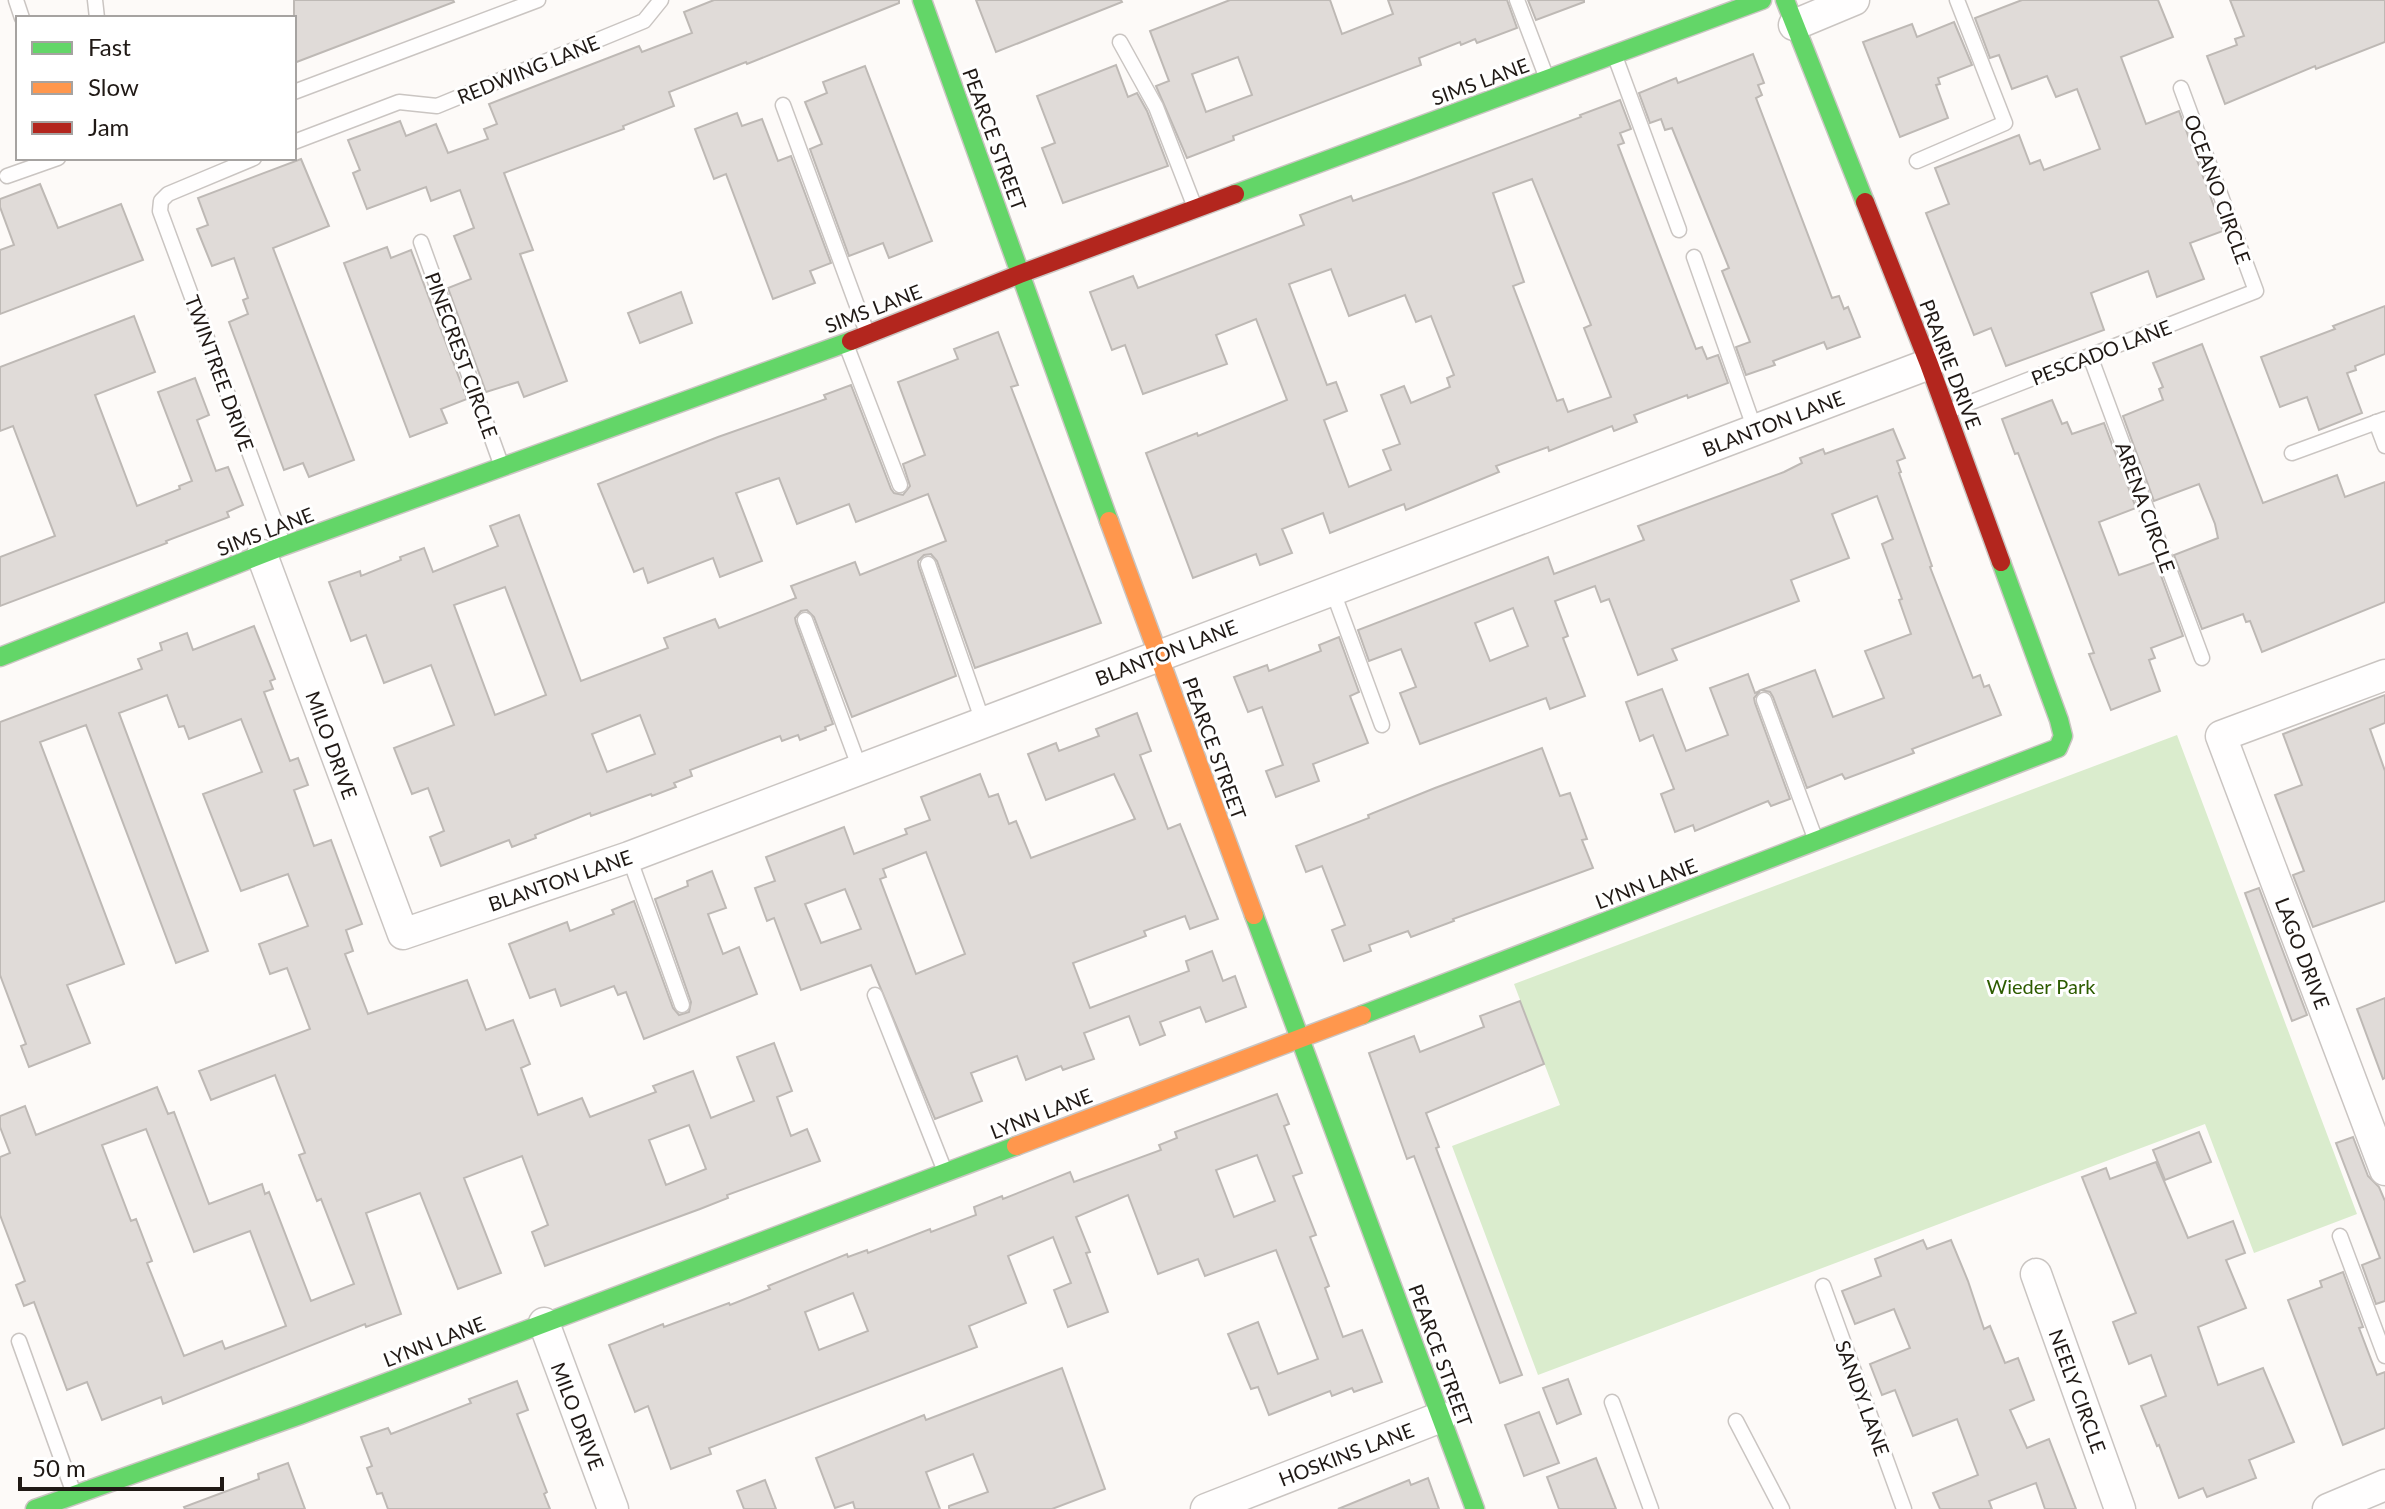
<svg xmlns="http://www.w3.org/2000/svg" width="2385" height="1509" viewBox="0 0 2385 1509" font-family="Lato,sans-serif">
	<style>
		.green { fill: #daeccd }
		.building { fill: #e0dbd8; stroke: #beb9b5; stroke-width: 2; fill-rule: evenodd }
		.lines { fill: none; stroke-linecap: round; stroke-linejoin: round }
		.lane-casing { stroke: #cac5c2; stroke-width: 17 }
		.street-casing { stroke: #cac5c2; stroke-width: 33 }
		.fast-casing { stroke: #cac5c2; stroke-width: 21 }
		.slow-casing { stroke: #cac5c2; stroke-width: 21 }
		.jam-casing { stroke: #cac5c2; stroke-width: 21 }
		.lane { stroke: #fffefe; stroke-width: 14 }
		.street { stroke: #fffefe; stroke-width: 30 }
		.fast { stroke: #63d668; stroke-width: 18 }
		.slow { stroke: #ff974d; stroke-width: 18 }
		.jam { stroke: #b3261e; stroke-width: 18 }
		.labels { text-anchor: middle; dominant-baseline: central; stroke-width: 6; stroke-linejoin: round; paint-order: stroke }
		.street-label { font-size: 20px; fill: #201915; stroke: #fff }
		.park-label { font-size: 20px; fill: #2d5c00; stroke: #fff }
	</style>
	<rect width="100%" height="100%" fill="#fdfaf8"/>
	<polygon class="green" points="2177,735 2357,1214 2254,1253 2205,1124 1538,1375 1452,1146 1560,1105 1514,984"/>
	<g class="building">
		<polygon points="294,0 453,0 454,2 294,63"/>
		<polygon points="714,0 899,0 899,3 747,64 746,62 669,92 674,106 623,126 624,129 504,173 533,250 520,254 567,381 524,397 518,382 486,392 448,288 471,279 454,236 474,228 460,190 431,201 426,187 367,209 353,173 360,170 348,140 400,121 406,136 436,124 448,153 488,139 484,129 497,124 489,104 639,46 642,52 692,33 684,12"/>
		<polygon points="976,0 1121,0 1122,2 996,52"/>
		<path d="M1230,0H1330L1342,34L1393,14L1388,0H1507L1517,28L1477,43L1475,39L1461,45L1460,42L1419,58L1421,65L1233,136L1234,140L1187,158L1156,86L1169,81L1150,31ZM1238,57L1252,95L1206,112L1192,74Z"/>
		<polygon points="1528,0 1584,0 1584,2 1536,20"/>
		<polygon points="2022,0 2158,0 2173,37 2121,57 2146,124 2179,111 2223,231 2190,243 2204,279 2157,297 2148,271 2091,293 2104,330 2006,366 1991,328 1974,335 1926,213 1949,204 1935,168 2019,135 2030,164 2040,160 2044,170 2100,149 2077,89 2056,97 2047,76 2012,89 1999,55 1990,58 1975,18"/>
		<polygon points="2230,0 2385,0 2385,42 2316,69 2315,66 2225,104 2207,56 2237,45 2235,39 2244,36"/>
		<polygon points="1954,22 1972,65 1938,78 1940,84 1936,85 1948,118 1900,137 1863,42 1912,24 1917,37"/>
		<polygon points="1753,54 1764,83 1758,85 1762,95 1756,98 1789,185 1832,298 1839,296 1844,309 1848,307 1860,337 1827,349 1824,342 1773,361 1775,365 1746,375 1736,347 1750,342 1722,271 1729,268 1672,128 1665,130 1661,119 1650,123 1639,93 1676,78 1678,83"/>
		<polygon points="1116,65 1128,97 1137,93 1147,111 1168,166 1063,203 1042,148 1055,143 1037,96"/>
		<polygon points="865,66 932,241 889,258 883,243 849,256 810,149 822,144 805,102 827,93 823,82"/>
		<path d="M1620,100L1631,129L1620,133L1624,143L1618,145L1696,349L1702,347L1707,359L1718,355L1728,383L1688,398L1687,395L1634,415L1637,422L1614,431L1612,426L1549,451L1548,447L1496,466L1499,472L1406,510L1404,504L1330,533L1323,513L1282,529L1292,553L1260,565L1256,554L1193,578L1146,453L1197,433L1198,436L1287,400L1256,319L1216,335L1227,364L1143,394L1125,345L1112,350L1090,292L1133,276L1138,288L1304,225L1300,215L1351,196L1353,201L1409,181L1581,117L1580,115ZM1532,179L1591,325L1584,328L1611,397L1568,412L1563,399L1557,401L1513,286L1524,282L1493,193ZM1331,269L1349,316L1405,295L1416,322L1431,316L1454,375L1447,378L1450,387L1411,403L1404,386L1381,395L1400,444L1383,450L1391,470L1349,487L1324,420L1347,411L1336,382L1327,385L1289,284Z"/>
		<polygon points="737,113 742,126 762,119 778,161 791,156 831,263 810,271 815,283 773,299 726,174 714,179 695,129"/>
		<polygon points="301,159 329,226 273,248 354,460 309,477 303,463 284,470 229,322 248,314 243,300 248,298 234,258 212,266 197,229 208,225 198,198"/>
		<polygon points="40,184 58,228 121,204 143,260 0,314 0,250 14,245 0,207 0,199"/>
		<polygon points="387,247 391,258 411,250 467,399 441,409 447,423 410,437 344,263"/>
		<polygon points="681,292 692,323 640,343 628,313"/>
		<polygon points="2385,306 2385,354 2355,366 2356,370 2347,373 2362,413 2319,430 2307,397 2280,407 2261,357 2335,329 2333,326"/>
		<polygon points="134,316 155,372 95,395 137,506 180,489 179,486 192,481 158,392 195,378 209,415 197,420 216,471 228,467 243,505 227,512 229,517 166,541 167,543 0,606 0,557 55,536 13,426 0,431 0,367"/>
		<path d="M998,332L1018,385L1011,387L1101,623L975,668L937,561L931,554L924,555L918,561L919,567L956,676L852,717L814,617L807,610L801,611L795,618L796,623L833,724L825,727L826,730L800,740L798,735L782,741L780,736L690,770L692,776L674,783L676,787L652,796L651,794L591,816L590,813L535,835L536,838L512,847L509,840L441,866L430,837L444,831L428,788L412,794L394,748L454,725L431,665L384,683L366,635L351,641L329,582L360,571L361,576L401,560L400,557L424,548L433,572L498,546L490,526L519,515L581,681L668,648L664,638L715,619L719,628L796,598L791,586L855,562L860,575L946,541L928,494L856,522L849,504L797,524L779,478L736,493L762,561L720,577L713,558L648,583L643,568L634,572L598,484L718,437L826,399L824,395L851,385L891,489L894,493L903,495L910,486L903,464L925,455L898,382L958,359L954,349ZM505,587L546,695L495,715L454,605ZM640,715L655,754L607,772L592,734Z"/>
		<polygon points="2202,344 2263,503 2337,475 2345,497 2385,482 2385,602 2262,652 2250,621 2246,622 2243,614 2202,629 2174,555 2218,538 2215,524 2199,484 2154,501 2123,416 2163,400 2159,389 2163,387 2153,363"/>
		<polygon points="2052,400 2062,424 2067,422 2072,434 2104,423 2136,508 2099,522 2119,575 2156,562 2183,636 2151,648 2155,658 2149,660 2160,691 2111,710 2089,654 2094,653 2067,581 2018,453 2015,454 2002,419"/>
		<path d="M1893,429L1905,458L1897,461L1901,472L1899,473L1932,566L1930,567L1973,678L1980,675L1984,687L1989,685L2001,715L1912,749L1914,753L1845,779L1842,774L1807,788L1773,697L1770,692L1761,690L1815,670L1833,717L1884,698L1865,651L1911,634L1899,600L1902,599L1882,544L1893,539L1877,496L1832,514L1849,558L1791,580L1799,601L1672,649L1677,660L1638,675L1609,599L1601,602L1595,586L1555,601L1568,636L1563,638L1585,696L1550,709L1546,698L1420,744L1400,693L1416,687L1401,649L1369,661L1358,630L1548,557L1554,574L1644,540L1638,526L1784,472L1802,463L1800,458L1823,449L1825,454ZM1513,608L1528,646L1490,661L1475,623Z"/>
		<path d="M254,626L275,679L270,681L273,689L264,692L290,761L298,758L308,785L294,790L314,846L331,840L362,924L346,930L353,951L345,954L368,1014L467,980L486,1030L513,1020L530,1064L521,1068L538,1115L582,1098L590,1117L656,1092L653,1086L693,1071L711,1118L754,1101L737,1057L774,1043L792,1091L777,1097L791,1136L807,1129L820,1161L727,1195L728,1198L700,1209L545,1266L532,1232L548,1225L522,1156L464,1178L501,1273L458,1289L420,1193L366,1213L401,1314L366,1327L365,1324L163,1404L161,1397L102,1420L87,1382L67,1390L34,1302L24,1306L16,1285L25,1281L0,1215V1157L10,1153L0,1127V1116L25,1106L36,1135L157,1087L168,1114L174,1112L209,1204L262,1184L265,1194L269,1192L311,1301L354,1284L321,1199L317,1201L299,1155L305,1153L275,1075L211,1100L199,1071L310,1029L287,968L270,974L259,944L308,926L288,874L241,891L203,794L262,772L241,719L189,739L184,726L179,727L167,695L119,713L208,951L176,963L86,725L40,742L124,964L67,985L90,1043L29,1067L21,1046L26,1044L0,975V722L142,669L138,659L162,650L160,643L187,633L193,650ZM689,1125L706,1169L666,1185L649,1140ZM146,1129L194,1252L250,1231L286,1326L225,1349L222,1341L184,1356L147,1263L152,1261L136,1219L131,1221L102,1145Z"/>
		<polygon points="1339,637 1359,692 1350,696 1368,743 1313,764 1319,781 1276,797 1266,771 1283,765 1262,707 1248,712 1234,677 1267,665 1269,671 1321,651 1319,645"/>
		<polygon points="1748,674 1755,693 1760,691 1754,698 1755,703 1790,799 1771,806 1768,801 1695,831 1693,825 1675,832 1661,794 1674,789 1653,735 1640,741 1626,702 1662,689 1686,751 1728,735 1710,688"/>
		<polygon points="2385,695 2385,723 2370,729 2385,771 2385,901 2313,927 2293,875 2304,871 2275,795 2302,785 2283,734"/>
		<path d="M1137,713L1151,751L1140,755L1168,829L1180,824L1218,919L1190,929L1185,916L1144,931L1146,936L1073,963L1090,1008L1189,971L1186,961L1212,951L1223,981L1235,976L1246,1007L1206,1022L1200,1007L1160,1022L1165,1035L1140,1045L1129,1016L1084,1033L1094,1059L1063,1070L1061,1066L1026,1080L1017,1056L971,1073L982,1101L935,1119L871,965L801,990L774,918L767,921L755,888L775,881L766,857L844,827L854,854L907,834L905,829L930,820L921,797L980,774L989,797L998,794L1009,824L1016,821L1031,858L1135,819L1114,774L1046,800L1028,754L1056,743L1059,751L1099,736L1096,729ZM926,852L965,954L916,974L880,879L886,877L883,869ZM845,889L861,929L821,943L805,904Z"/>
		<polygon points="1542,748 1560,796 1570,793 1587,839 1582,840 1593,868 1453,919 1454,921 1411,937 1408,931 1369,945 1371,951 1344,961 1332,930 1345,925 1322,866 1306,872 1296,846 1369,818 1368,815 1435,788"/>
		<polygon points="712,871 726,908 708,914 723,954 739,947 757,994 644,1039 626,992 618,995 614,986 561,1006 555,989 530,998 509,944 567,922 570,931 614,914 612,910 634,901 673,1008 679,1015 689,1012 691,1002 655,899 688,886 687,881"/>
		<polygon points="2259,888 2307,1015 2292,1021 2245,893"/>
		<polygon points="2385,998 2385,1078 2383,1079 2357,1009"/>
		<polygon points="1520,1001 1544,1064 1426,1113 1439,1147 1436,1148 1522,1375 1500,1383 1414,1156 1407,1159 1369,1053 1414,1036 1420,1052 1484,1027 1480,1016"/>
		<path d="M1277,1094L1289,1124L1284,1126L1302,1173L1293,1176L1316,1235L1310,1237L1329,1286L1325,1288L1343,1337L1362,1330L1382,1382L1354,1392L1352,1388L1332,1396L1330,1391L1269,1415L1258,1387L1251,1389L1228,1334L1258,1322L1278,1374L1318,1359L1276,1250L1205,1276L1198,1259L1158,1274L1128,1195L1076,1217L1090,1252L1086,1253L1108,1312L1068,1327L1054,1290L1071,1283L1053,1237L1008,1256L1026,1303L969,1326L977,1347L709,1448L711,1454L671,1469L648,1406L635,1412L609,1345L663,1324L664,1327L729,1303L730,1305L770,1289L768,1286L847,1254L848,1257L867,1250L868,1253L930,1229L931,1232L976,1215L974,1207L1002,1196L1003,1199L1070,1172L1074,1182L1161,1150L1159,1145L1177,1138L1175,1132ZM1257,1155L1275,1201L1234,1217L1216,1170ZM853,1293L868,1331L819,1350L805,1312Z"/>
		<polygon points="2199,1132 2211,1162 2165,1180 2153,1150"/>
		<polygon points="2353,1137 2368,1176 2379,1187 2385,1201 2385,1301 2376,1304 2362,1265 2380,1258 2336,1143"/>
		<polygon points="2156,1162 2188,1238 2233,1221 2245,1253 2226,1260 2246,1308 2198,1327 2218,1385 2263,1368 2294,1442 2249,1460 2256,1478 2207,1497 2203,1488 2179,1498 2159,1445 2157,1446 2141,1406 2166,1396 2151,1355 2129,1364 2113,1322 2136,1313 2082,1177 2106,1168 2110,1179"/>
		<polygon points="1923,1240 1927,1249 1951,1240 1968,1281 1984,1329 1990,1326 2005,1363 2018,1358 2034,1400 2010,1410 2027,1448 2049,1439 2076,1509 2045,1509 2036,1483 1989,1501 1992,1509 1940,1509 1933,1493 1978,1475 1957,1419 1913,1436 1895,1390 1882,1395 1870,1364 1910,1348 1894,1309 1855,1324 1842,1291 1881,1276 1875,1259"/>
		<polygon points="2343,1272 2363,1327 2359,1328 2377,1375 2385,1372 2385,1428 2343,1445 2288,1300 2322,1287 2320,1281"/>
		<polygon points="1062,1368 1105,1489 1052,1509 949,1509 949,1506 988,1492 973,1454 926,1472 940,1509 855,1509 853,1502 835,1508 816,1458 924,1415 926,1420"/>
		<polygon points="1568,1379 1581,1414 1557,1424 1543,1388"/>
		<polygon points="517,1381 528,1410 517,1414 547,1492 544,1494 550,1509 388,1509 382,1493 377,1494 367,1468 372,1466 361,1437 388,1428 391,1434 471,1403 469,1399"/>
		<polygon points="1539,1412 1559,1463 1524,1476 1505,1425"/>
		<polygon points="1596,1458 1616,1509 1559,1509 1547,1477"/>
		<polygon points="288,1463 305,1509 185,1509 184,1507 259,1479 258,1474"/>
		<polygon points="1428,1478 1439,1509 1338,1509 1409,1480 1411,1485"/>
		<polygon points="765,1480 776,1509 744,1509 737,1491"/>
	</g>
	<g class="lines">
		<defs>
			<g id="lane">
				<polyline points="16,0 22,18"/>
				<polyline points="95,0 97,18"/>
				<polyline points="1517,0 1546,76"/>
				<polyline points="1120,42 1156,107 1194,205"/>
				<polyline points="1616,59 1679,230"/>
				<polyline points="294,92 538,0"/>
				<polyline points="783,105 866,330"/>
				<polyline points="294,142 399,102 437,106 644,21 661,0"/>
				<polyline points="254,158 168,194 161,201 160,211 282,541"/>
				<polyline points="1917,161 2005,123 1957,0"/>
				<polyline points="7,176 58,158"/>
				<polyline points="421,242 501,464"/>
				<polyline points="1694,257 1755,430"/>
				<polyline points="847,347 900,485"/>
				<polyline points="2090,356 2202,658"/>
				<polyline points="1951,410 2256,291 2181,88"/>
				<polyline points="2376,422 2385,446"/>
				<polyline points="2292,453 2385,419"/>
				<polyline points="928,564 983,722"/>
				<polyline points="1332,589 1382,725"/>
				<polyline points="805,620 860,769"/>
				<polyline points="1764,700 1815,838"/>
				<polyline points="629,857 682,1005"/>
				<polyline points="875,995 944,1169"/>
				<polyline points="2340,1236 2385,1356"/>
				<polyline points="1823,1286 1904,1509"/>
				<polyline points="19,1341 73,1491"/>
				<polyline points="1612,1402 1651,1509"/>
				<polyline points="1736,1421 1782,1509"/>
			</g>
			<g id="street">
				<polyline points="1794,25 1854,0"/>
				<polyline points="262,555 403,934 629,857 1929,364"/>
				<polyline points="2385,675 2221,736 2385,1170"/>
				<polyline points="2036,1274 2120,1509"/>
				<polyline points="544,1323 613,1509"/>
				<polyline points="1206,1509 1441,1417"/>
				<polyline points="2328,1509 2385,1485"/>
			</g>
			<g id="fast">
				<polyline points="922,0 1109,521"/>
				<polyline points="1785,0 1865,202"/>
				<polyline points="1235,194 1762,0"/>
				<polyline points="0,657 283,546 851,341"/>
				<polyline points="1254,915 1475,1509"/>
				<polyline points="1362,1015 2058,748 2063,736 2059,720 2001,562"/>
				<polyline points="35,1509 300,1415 1016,1146"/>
			</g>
			<g id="slow">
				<polyline points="1109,521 1254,915"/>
				<polyline points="1016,1146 1362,1015"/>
			</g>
			<g id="jam">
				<polyline points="1865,202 1929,364 2001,562"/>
				<polyline points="851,341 1020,274 1235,194"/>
			</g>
		</defs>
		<use href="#lane" class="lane-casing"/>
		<use href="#street" class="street-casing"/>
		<use href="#fast" class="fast-casing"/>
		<use href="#slow" class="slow-casing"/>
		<use href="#jam" class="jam-casing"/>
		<use href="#lane" class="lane"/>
		<use href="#street" class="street"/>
		<use href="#fast" class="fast"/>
		<use href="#slow" class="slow"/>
		<use href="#jam" class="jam"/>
	</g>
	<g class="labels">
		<g class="street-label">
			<text transform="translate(528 69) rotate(-22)">REDWING LANE</text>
			<text transform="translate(1480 81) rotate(-20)">SIMS LANE</text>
			<text transform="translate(995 139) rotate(70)">PEARCE STREET</text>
			<text transform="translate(2218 189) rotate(70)">OCEANO CIRCLE</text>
			<text transform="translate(873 308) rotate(-21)">SIMS LANE</text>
			<text transform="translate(2101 352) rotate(-21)">PESCADO LANE</text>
			<text transform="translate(462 355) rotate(70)">PINECREST CIRCLE</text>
			<text transform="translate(1951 364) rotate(69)">PRAIRIE DRIVE</text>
			<text transform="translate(220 373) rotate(70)">TWINTREE DRIVE</text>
			<text transform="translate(1773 423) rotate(-21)">BLANTON LANE</text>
			<text transform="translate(2146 507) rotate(70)">ARENA CIRCLE</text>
			<text transform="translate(265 531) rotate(-21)">SIMS LANE</text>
			<text transform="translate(1166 652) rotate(-21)">BLANTON LANE</text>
			<text transform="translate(332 745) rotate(70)">MILO DRIVE</text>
			<text transform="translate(1215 748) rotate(70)">PEARCE STREET</text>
			<text transform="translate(560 880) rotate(-19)">BLANTON LANE</text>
			<text transform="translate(1646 883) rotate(-21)">LYNN LANE</text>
			<text transform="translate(2303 953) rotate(69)">LAGO DRIVE</text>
			<text transform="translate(1041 1113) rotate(-21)">LYNN LANE</text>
			<text transform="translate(434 1341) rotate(-21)">LYNN LANE</text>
			<text transform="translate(1441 1355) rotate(70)">PEARCE STREET</text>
			<text transform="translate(2078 1391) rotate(70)">NEELY CIRCLE</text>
			<text transform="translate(1863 1398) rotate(70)">SANDY LANE</text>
			<text transform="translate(578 1416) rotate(69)">MILO DRIVE</text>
			<text transform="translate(1346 1454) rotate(-21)">HOSKINS LANE</text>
		</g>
		<g class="park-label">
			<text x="2041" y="986">Wieder Park</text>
		</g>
	</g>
	<rect x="16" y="16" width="280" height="144" fill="#ffffff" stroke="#a6a3a1" stroke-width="2"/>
	<rect x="32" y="42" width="40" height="12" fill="#63d668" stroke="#a6a3a1" stroke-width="2"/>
	<text x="88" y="56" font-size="24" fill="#201915">Fast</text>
	<rect x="32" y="82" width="40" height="12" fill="#ff974d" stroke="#a6a3a1" stroke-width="2"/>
	<text x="88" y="96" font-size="24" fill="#201915">Slow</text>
	<rect x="32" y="122" width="40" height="12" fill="#b3261e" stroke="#a6a3a1" stroke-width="2"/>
	<text x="88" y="136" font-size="24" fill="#201915">Jam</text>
	<path d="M20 1477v12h202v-12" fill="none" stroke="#201915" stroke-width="4"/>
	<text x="32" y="1477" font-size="24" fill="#201915" stroke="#ffffff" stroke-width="6" paint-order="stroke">50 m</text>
</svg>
